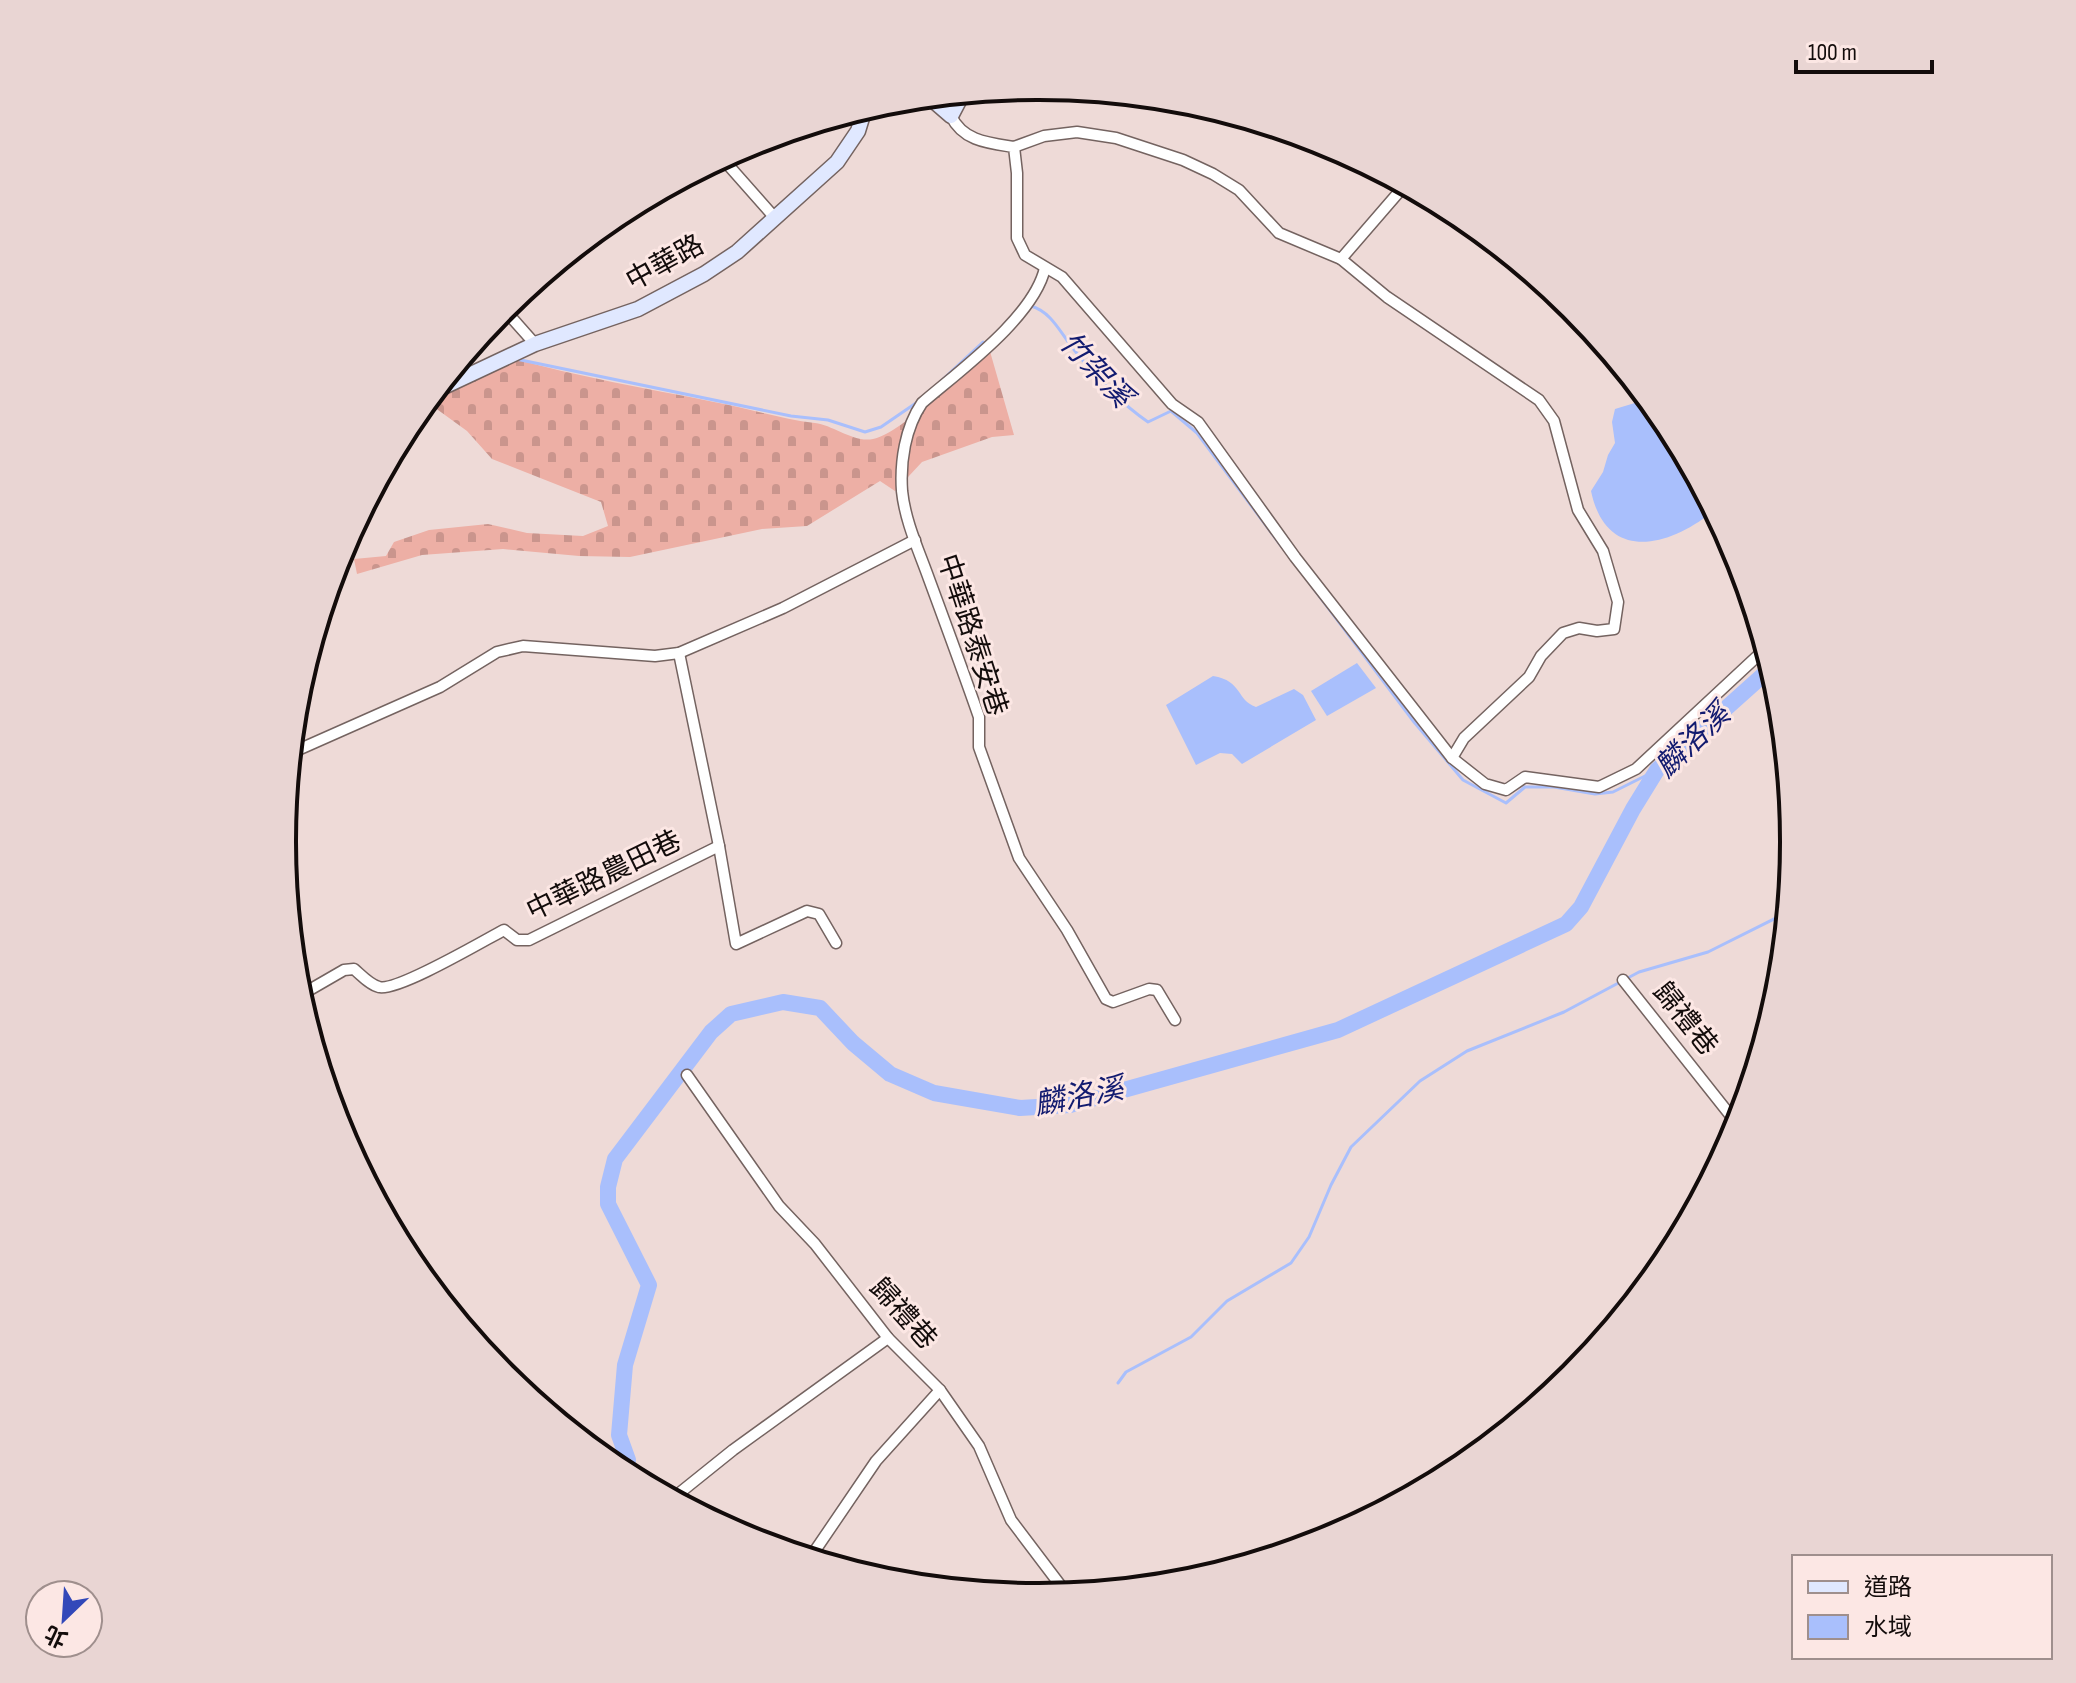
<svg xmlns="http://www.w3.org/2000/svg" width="2076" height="1683" viewBox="0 0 2076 1683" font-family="'Sofia Sans Condensed','Noto Sans TC',sans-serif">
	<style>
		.cemetery { fill: url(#cemetery-stones) }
		.water { fill: #a9bffc }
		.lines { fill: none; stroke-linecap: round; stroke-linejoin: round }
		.stream { stroke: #a9bffc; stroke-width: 3 }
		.river { stroke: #a9bffc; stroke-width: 16 }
		.street-casing { stroke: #746360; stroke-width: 13 }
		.secondary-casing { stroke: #746360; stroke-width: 17 }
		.street { stroke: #fff; stroke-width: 10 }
		.secondary { stroke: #e0e8ff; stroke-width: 14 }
		.labels { text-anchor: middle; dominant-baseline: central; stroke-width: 6; stroke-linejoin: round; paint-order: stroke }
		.street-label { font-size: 28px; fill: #130c0b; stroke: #fce7e4 }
		.water-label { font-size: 30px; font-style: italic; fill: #121b70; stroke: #fce7e4 }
		.rim { fill: none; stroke: #130c0b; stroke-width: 4 }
	</style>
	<defs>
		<pattern id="cemetery-stones" width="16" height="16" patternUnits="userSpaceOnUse" patternTransform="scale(2)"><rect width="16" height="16" fill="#edafa5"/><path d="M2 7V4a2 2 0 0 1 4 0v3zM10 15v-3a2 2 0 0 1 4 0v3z" fill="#ca958d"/></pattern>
	</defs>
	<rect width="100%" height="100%" fill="#eedad7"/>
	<path class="cemetery" d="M987,341L1014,435L992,437L922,462L895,491L880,481L807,526L762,529L630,557L579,556L503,549L422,555L357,574L354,559L386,556L394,542L429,530L488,524L527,533L583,536L608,526L601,502L492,459L467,431L427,402L512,358C578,377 646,388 714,402C748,408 781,419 815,423C833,425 854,443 873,439C907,432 961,367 987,341Z"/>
	<g class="water">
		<path d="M1648,399C1673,430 1701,476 1711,513C1666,548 1606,562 1591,491L1603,472L1608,455L1615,443L1612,422L1615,409Z"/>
		<polygon points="1357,663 1376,688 1327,716 1311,691"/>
		<path d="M1213,676C1243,681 1236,700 1256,707L1294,689L1303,695L1316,720L1242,764L1232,754L1220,753L1196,765L1166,705Z"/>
	</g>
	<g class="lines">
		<g class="stream">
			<path d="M1029,308L1031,306C1052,312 1061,334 1075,351C1095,376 1122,404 1148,422L1171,411L1197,433L1282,547"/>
			<polyline points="995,346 1006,335"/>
			<polyline points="516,359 791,416 828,420 865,432 881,427 916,403"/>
			<polyline points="940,382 983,342 988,345"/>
			<polyline points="1311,585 1414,722 1463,780 1506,803 1525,787 1554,787 1595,794 1613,792 1657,770"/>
			<polyline points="1118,1383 1126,1372 1191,1337 1227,1301 1291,1263 1309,1237 1331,1185 1351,1147 1420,1081 1467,1051 1564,1012 1639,972 1708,952 1786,913"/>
		</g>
		<polyline class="river" points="627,1474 628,1460 619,1435 625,1365 649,1285 608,1204 608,1187 615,1159 711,1032 731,1014 783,1002 820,1008 853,1043 890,1074 934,1093 1020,1108 1070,1105 1338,1030 1566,924 1581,907 1633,809 1657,770 1771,668"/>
		<defs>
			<g id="street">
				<path d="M951,116C963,141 988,143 1014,147L1017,173V238L1025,255L1062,277L1172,404L1198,422L1295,557L1452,758L1485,784L1506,790L1525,777L1599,787L1636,769L1765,649"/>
				<polyline points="1014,147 1044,136 1077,132 1116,138 1183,160 1213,174 1239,190 1279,233 1341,259"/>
				<polyline points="722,158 775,218"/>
				<polyline points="1405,185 1341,259 1387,297 1539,400 1554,421 1578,510 1603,551 1618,602 1614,629 1597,631 1579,628 1563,633 1541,656 1529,677 1464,738 1452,758"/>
				<path d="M1045,268C1034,317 959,371 922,403C905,428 900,462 902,491C905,521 919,551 929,579C946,625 963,671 979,717V747L1019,858L1067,930L1106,999L1113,1002L1149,989L1157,990L1175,1020"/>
				<polyline points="503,308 535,344"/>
				<polyline points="679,653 719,846 736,944 807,911 819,914 836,943"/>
				<polyline points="291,753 440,687 497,652 523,646 655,656 679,653 783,608 915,540"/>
				<polyline points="1623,980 1738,1125"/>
				<path d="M299,996L344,970L354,969C361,975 370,985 379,987C397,992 483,941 504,930L517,940H529L719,846"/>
				<polyline points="687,1075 779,1206 815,1244 888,1338 940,1390 979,1446 1011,1520 1067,1594"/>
				<polyline points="672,1499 733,1450 888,1338"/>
				<polyline points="810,1558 876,1461 940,1390"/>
			</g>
			<g id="secondary">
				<polyline points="929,97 951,116 963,93"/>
				<polyline points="435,391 535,344 638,309 704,274 737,252 837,162 858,131 865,108"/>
			</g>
		</defs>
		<use href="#street" class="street-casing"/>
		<use href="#secondary" class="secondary-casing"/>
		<use href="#street" class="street"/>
		<use href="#secondary" class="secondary"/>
	</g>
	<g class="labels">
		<g class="street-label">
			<text transform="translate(665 263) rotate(-29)">中華路</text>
			<text transform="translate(972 635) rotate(72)">中華路泰安巷</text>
			<text transform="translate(604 876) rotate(-26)">中華路農田巷</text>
			<text transform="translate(1685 1019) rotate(51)">歸禮巷</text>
			<text transform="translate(903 1314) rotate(48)">歸禮巷</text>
		</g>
		<g class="water-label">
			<text transform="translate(1095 370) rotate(47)">竹架溪</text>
			<text transform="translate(1693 741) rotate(-44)">麟洛溪</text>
			<text transform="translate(1079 1097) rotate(-11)">麟洛溪</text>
		</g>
	</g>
	<path d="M0 0H2076V1683H0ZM1037 100H1039A741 741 0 0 1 1780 841V842A741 741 0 0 1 1039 1583H1037A741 741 0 0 1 296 842V841A741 741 0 0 1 1037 100Z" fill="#e9d5d3" fill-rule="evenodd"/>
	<path class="rim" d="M1037 100H1039A741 741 0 0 1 1780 841V842A741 741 0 0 1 1039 1583H1037A741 741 0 0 1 296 842V841A741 741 0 0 1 1037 100Z"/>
	<rect x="1792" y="1555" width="260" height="104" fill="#fce7e4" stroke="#9f8f8d" stroke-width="2"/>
	<rect x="1808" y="1581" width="40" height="12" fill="#e0e8ff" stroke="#9f8f8d" stroke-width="2"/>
	<text x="1864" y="1595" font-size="24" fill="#130c0b">道路</text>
	<rect x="1808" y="1615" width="40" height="24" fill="#a9bffc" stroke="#9f8f8d" stroke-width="2"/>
	<text x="1864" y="1635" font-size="24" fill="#130c0b">水域</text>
	<g transform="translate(64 1619) rotate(205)"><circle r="38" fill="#fce7e4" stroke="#9f8f8d" stroke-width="2"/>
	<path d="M0-6L14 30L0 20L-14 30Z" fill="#3248b9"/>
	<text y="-12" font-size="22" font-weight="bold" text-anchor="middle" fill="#130c0b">北</text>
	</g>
	<path d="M1796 60v12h136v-12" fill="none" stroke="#130c0b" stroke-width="4"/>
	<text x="1808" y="60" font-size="24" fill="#130c0b" stroke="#fce7e4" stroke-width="6" paint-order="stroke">100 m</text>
</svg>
